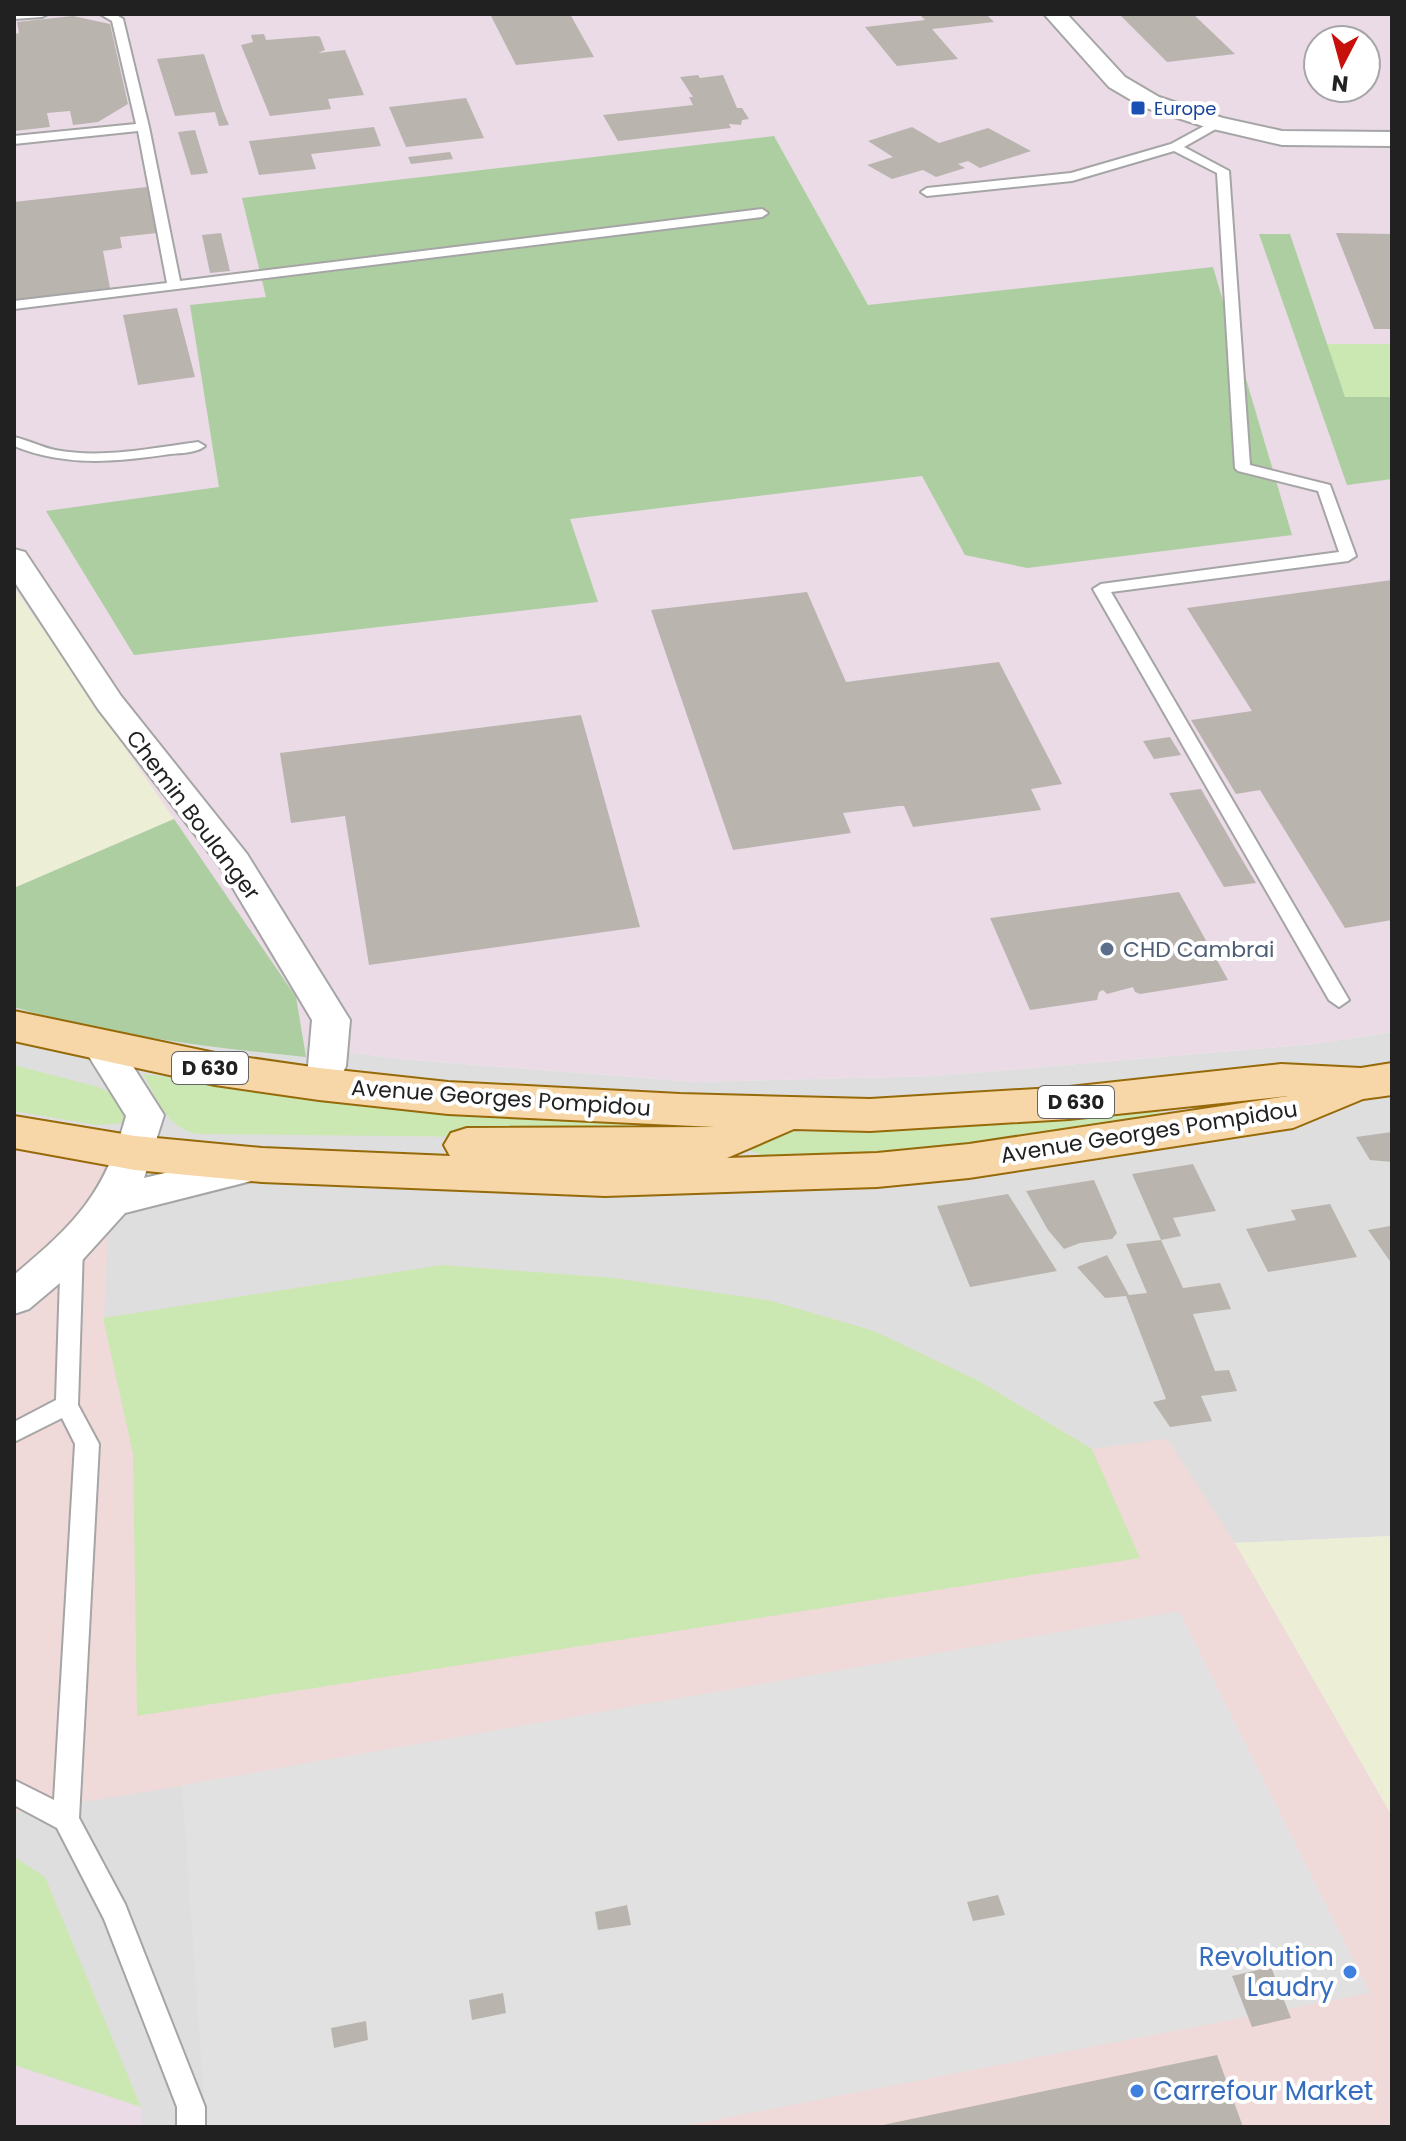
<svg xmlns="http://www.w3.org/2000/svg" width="1406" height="2141" viewBox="0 0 1406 2141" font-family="Poppins,sans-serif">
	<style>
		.residential { fill: #dfdede }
		.commercial { fill: #f0dad9 }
		.industrial { fill: #eadbe6; fill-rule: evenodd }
		.farmland { fill: #eceed5 }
		.grass { fill: #cbe7b2 }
		.forest { fill: #accea0 }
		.parking { fill: #e1e1e1 }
		.building { fill: #bab4ae }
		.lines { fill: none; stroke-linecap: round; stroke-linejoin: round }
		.lane-casing { stroke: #a5a5a5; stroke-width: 4 }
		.street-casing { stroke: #a5a5a5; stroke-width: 4 }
		.primary-casing { stroke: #966a09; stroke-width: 4 }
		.lane { fill: #fff; fill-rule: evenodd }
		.street { fill: #fff; fill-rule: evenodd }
		.primary { fill: #f7d6a7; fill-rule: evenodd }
		.transit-dot { fill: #1a4fb4; stroke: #fff; stroke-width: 3 }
		.service-dot { fill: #5c6f8a; stroke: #fff; stroke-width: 3 }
		.shop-dot { fill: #3f7fe0; stroke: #fff; stroke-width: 3 }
		.labels { text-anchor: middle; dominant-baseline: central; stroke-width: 8; stroke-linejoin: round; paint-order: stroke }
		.far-transit-label { font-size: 18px; fill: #164399; stroke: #fff; text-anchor: start }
		.shield { fill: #fff; stroke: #646464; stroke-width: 2 }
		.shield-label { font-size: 20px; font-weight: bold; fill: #212121 }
		.street-label { font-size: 22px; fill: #212121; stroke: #fff }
		.service-label { font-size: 22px; fill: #4e5e75; stroke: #fff; text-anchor: start }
		.near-shop-label { font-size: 26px; fill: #366cbe; stroke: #fff; text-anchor: end }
	</style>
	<rect width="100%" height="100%" fill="#f1eee8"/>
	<polygon class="residential" points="14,988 204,1033 400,1059 697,1082 936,1076 1314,1044 1392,1032 1392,1536 1235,1543 1392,1816 1392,2127 14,2127"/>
	<polygon class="commercial" points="14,1145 111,1164 104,1318 442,1265 614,1278 768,1300 874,1331 979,1381 1092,1449 1167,1439 1235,1543 1392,1816 1392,2127 206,2127 182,1786 14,1813"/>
	<g class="industrial">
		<path d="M14,14H1392V344H1326L1345,397H1392V1032L1314,1044L936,1076L697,1082L400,1059L204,1033L14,988ZM1318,40H1366V88H1318Z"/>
		<polygon points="14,1857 45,1877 141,2107 141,2127 14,2127"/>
	</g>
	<g class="farmland">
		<polygon points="14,587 174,819 14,888"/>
		<polygon points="1392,1536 1392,1816 1235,1543"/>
	</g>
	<g class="grass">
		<polygon points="1325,344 1392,344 1392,397 1345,397"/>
		<polygon points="14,1065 98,1087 109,1092 125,1114 122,1123 97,1125 14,1111"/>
		<path d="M143,1074L446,1112L686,1127L681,1139L197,1134C165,1126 159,1101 143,1074Z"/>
		<polygon points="1153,1110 1163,1114 1160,1117 918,1150 769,1157 750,1151 777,1132 892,1130"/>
		<polygon points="442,1265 614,1278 768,1300 874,1331 979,1381 1092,1449 1140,1558 137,1716 133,1454 103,1318"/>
		<polygon points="14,1857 45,1877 141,2107 14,2065"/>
	</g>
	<g class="forest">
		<polygon points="774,136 868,305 1213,267 1292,535 1027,568 965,555 922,476 570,519 598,602 134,655 46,511 219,487 190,305 266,297 242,198"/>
		<polygon points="1259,234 1290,234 1345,397 1392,397 1392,479 1347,485"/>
		<path d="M174,819L296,997L306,1057C207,1047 110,1036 14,1007V888Z"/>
	</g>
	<polygon class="parking" points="1179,1611 1370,1993 678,2127 206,2127 182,1785"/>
	<g class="building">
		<polygon points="490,14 570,14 594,57 516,65"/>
		<polygon points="919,14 986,14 994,22 932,29 958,59 897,66 865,27 925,20"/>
		<polygon points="1119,14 1193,14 1235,54 1167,62"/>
		<polygon points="73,16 110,24 128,104 98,122 73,125 70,111 47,113 50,127 14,131 14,34 19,33 17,22"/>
		<polygon points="264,34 266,40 317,36 320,37 325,50 318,53 345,50 364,95 328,99 331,109 270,116 241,45 253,42 251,35"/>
		<polygon points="204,54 223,111 229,125 219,126 215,112 175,116 157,59"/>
		<polygon points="698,75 700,78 723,75 737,108 742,108 749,119 742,120 741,125 729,124 731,128 618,141 603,115 693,105 689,97 693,97 680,77"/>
		<polygon points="466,98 484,138 406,147 389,107"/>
		<polygon points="374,127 381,146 311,154 316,169 259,175 249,141"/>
		<polygon points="912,127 939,143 988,128 1031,151 980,168 968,161 958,164 965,168 936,177 923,170 892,179 867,165 893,157 868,141"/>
		<polygon points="195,130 208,173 191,175 178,132"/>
		<polygon points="450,152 453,159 411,164 408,157"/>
		<polygon points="147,187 157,233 120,237 122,248 103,251 110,288 14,300 14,202"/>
		<polygon points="221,233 230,271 210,273 202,235"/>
		<polygon points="1336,233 1392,234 1392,329 1374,329"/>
		<polygon points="177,308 195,377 138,385 123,315"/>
		<polygon points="1392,580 1392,920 1345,928 1260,790 1236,794 1191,720 1252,711 1187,608"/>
		<polygon points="807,592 846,682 999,662 1062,784 1031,789 1041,810 913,827 904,806 899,806 843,813 851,833 733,850 651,610"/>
		<polygon points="581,715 640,927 369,965 345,816 291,823 280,753"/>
		<polygon points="1170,737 1181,755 1154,759 1143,741"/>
		<polygon points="1201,789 1237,851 1256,883 1224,887 1169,793"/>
		<polygon points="1179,892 1228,980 1140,994 1135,992 1133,987 1107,994 1103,990 1099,992 1097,1000 1030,1010 990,918"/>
		<polygon points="1392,1132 1392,1162 1370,1160 1356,1137"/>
		<polygon points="1193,1164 1216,1211 1173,1218 1181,1236 1161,1240 1132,1174"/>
		<polygon points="1094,1180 1117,1233 1112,1239 1080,1243 1064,1249 1048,1230 1026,1191"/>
		<polygon points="1008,1194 1057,1271 970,1287 937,1206"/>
		<polygon points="1330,1204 1357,1257 1268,1272 1246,1229 1296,1220 1291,1210"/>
		<polygon points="1390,1226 1392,1228 1392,1264 1368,1230"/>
		<polygon points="1161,1240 1183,1288 1220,1283 1231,1309 1193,1314 1215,1371 1229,1370 1237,1391 1201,1396 1212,1421 1170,1427 1153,1402 1166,1399 1126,1296 1105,1298 1077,1267 1107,1255 1129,1295 1147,1293 1126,1244"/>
		<polygon points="998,1895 1005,1915 973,1921 967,1902"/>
		<polygon points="627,1905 631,1925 598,1930 595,1912"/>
		<polygon points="1271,1967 1291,2018 1252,2027 1232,1976"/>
		<polygon points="503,1993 506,2013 472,2020 469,2000"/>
		<polygon points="366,2021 368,2040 334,2048 331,2028"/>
		<polygon points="1217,2055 1243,2127 878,2127 878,2126"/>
	</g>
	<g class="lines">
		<defs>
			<g id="lane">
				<polygon points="14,14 48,14 42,17 14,19"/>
				<polygon points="100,14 115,14 123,19 149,127 180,281 762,209 768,213 762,217 14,309 14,301 167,283 138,131 14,144 14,136 136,124 112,21"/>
				<polygon points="1217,119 1223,123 1221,126 1184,147 1229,171 1250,465 1330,485 1356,556 1348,561 1111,592 1349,1000 1339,1007 1329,1000 1093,589 1101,584 1339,552 1318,491 1238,471 1235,468 1217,173 1174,151 1072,181 927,196 921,192 927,188 1071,173 1171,144"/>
				<path d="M14,437C28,440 41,447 55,450C102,459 152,448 198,442L205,446C197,453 181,453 170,454C116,462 65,467 14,446Z"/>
				<polygon points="72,1239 80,1241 83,1247 78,1405 99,1444 79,1818 125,1904 205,2107 205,2127 177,2127 177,2107 104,1919 57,1828 14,1805 14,1780 54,1800 75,1444 62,1418 14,1442 14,1422 56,1400 61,1247 64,1241"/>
			</g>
			<g id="street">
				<polygon points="1044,14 1067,14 1125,77 1159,97 1223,118 1282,131 1392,132 1392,146 1282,145 1209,128 1143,107 1109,87"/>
				<polygon points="14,549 25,552 121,696 247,854 350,1020 346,1066 333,1094 319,1098 305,1094 300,1084 308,1066 312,1020 221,868 98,709 14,581"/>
				<path d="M102,1034L115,1038L164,1115L144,1178L261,1150L275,1155L281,1165L275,1175L125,1213L67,1277L29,1309L14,1314V1275C75,1224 105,1194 126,1116L83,1047L89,1038Z"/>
			</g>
			<path id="primary" d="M14,1011L215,1053L319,1068L448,1082L680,1094L870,1099L1069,1087L1281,1064L1361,1068L1392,1063V1095L1363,1099L1293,1128L969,1178L877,1187L605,1196L262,1182L135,1170L14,1148V1116L135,1136L262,1148L450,1156L444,1145L451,1133L467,1128L715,1127L448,1114L319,1100L215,1085L14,1041ZM1288,1096L969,1144L877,1153L727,1158L794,1129L870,1131L1069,1119Z"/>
		</defs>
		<use href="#lane" class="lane-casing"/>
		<use href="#street" class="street-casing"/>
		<use href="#primary" class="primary-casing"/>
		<use href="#lane" class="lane"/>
		<use href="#street" class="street"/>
		<use href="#primary" class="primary"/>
	</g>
	<rect class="transit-dot" x="1130" y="100" width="16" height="16" rx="4"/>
	<circle class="service-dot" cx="1107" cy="949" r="8"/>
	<g class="shop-dot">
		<circle cx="1350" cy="1972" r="8"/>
		<circle cx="1137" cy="2091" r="8"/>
	</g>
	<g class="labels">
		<g class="far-transit-label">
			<text x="1154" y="108">Europe</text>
		</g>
		<g class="shield">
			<rect x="172" y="1052" width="76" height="32" rx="6"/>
			<rect x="1038" y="1086" width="76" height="32" rx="6"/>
		</g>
		<g class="shield-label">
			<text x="210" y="1068">D 630</text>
			<text x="1076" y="1102">D 630</text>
		</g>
		<g class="street-label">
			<text transform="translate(193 815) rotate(53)">Chemin Boulanger</text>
			<text transform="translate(501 1098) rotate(4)">Avenue Georges Pompidou</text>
			<text transform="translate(1149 1132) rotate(-9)">Avenue Georges Pompidou</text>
		</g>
		<g class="service-label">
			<text x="1123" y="949">CHD Cambrai</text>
		</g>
		<g class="near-shop-label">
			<text x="1334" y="1957">Revolution<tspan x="1334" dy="30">Laudry</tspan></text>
			<text x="1153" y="2091" text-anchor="start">Carrefour Market</text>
		</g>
	</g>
	<rect width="1406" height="2141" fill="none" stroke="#212121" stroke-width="32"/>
	<g transform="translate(1342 64) rotate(186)"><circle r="38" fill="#ffffff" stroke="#a6a6a6" stroke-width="2"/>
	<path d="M0-6L14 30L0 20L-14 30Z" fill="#c70f0b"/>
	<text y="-12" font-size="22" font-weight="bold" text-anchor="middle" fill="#212121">N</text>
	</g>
</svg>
